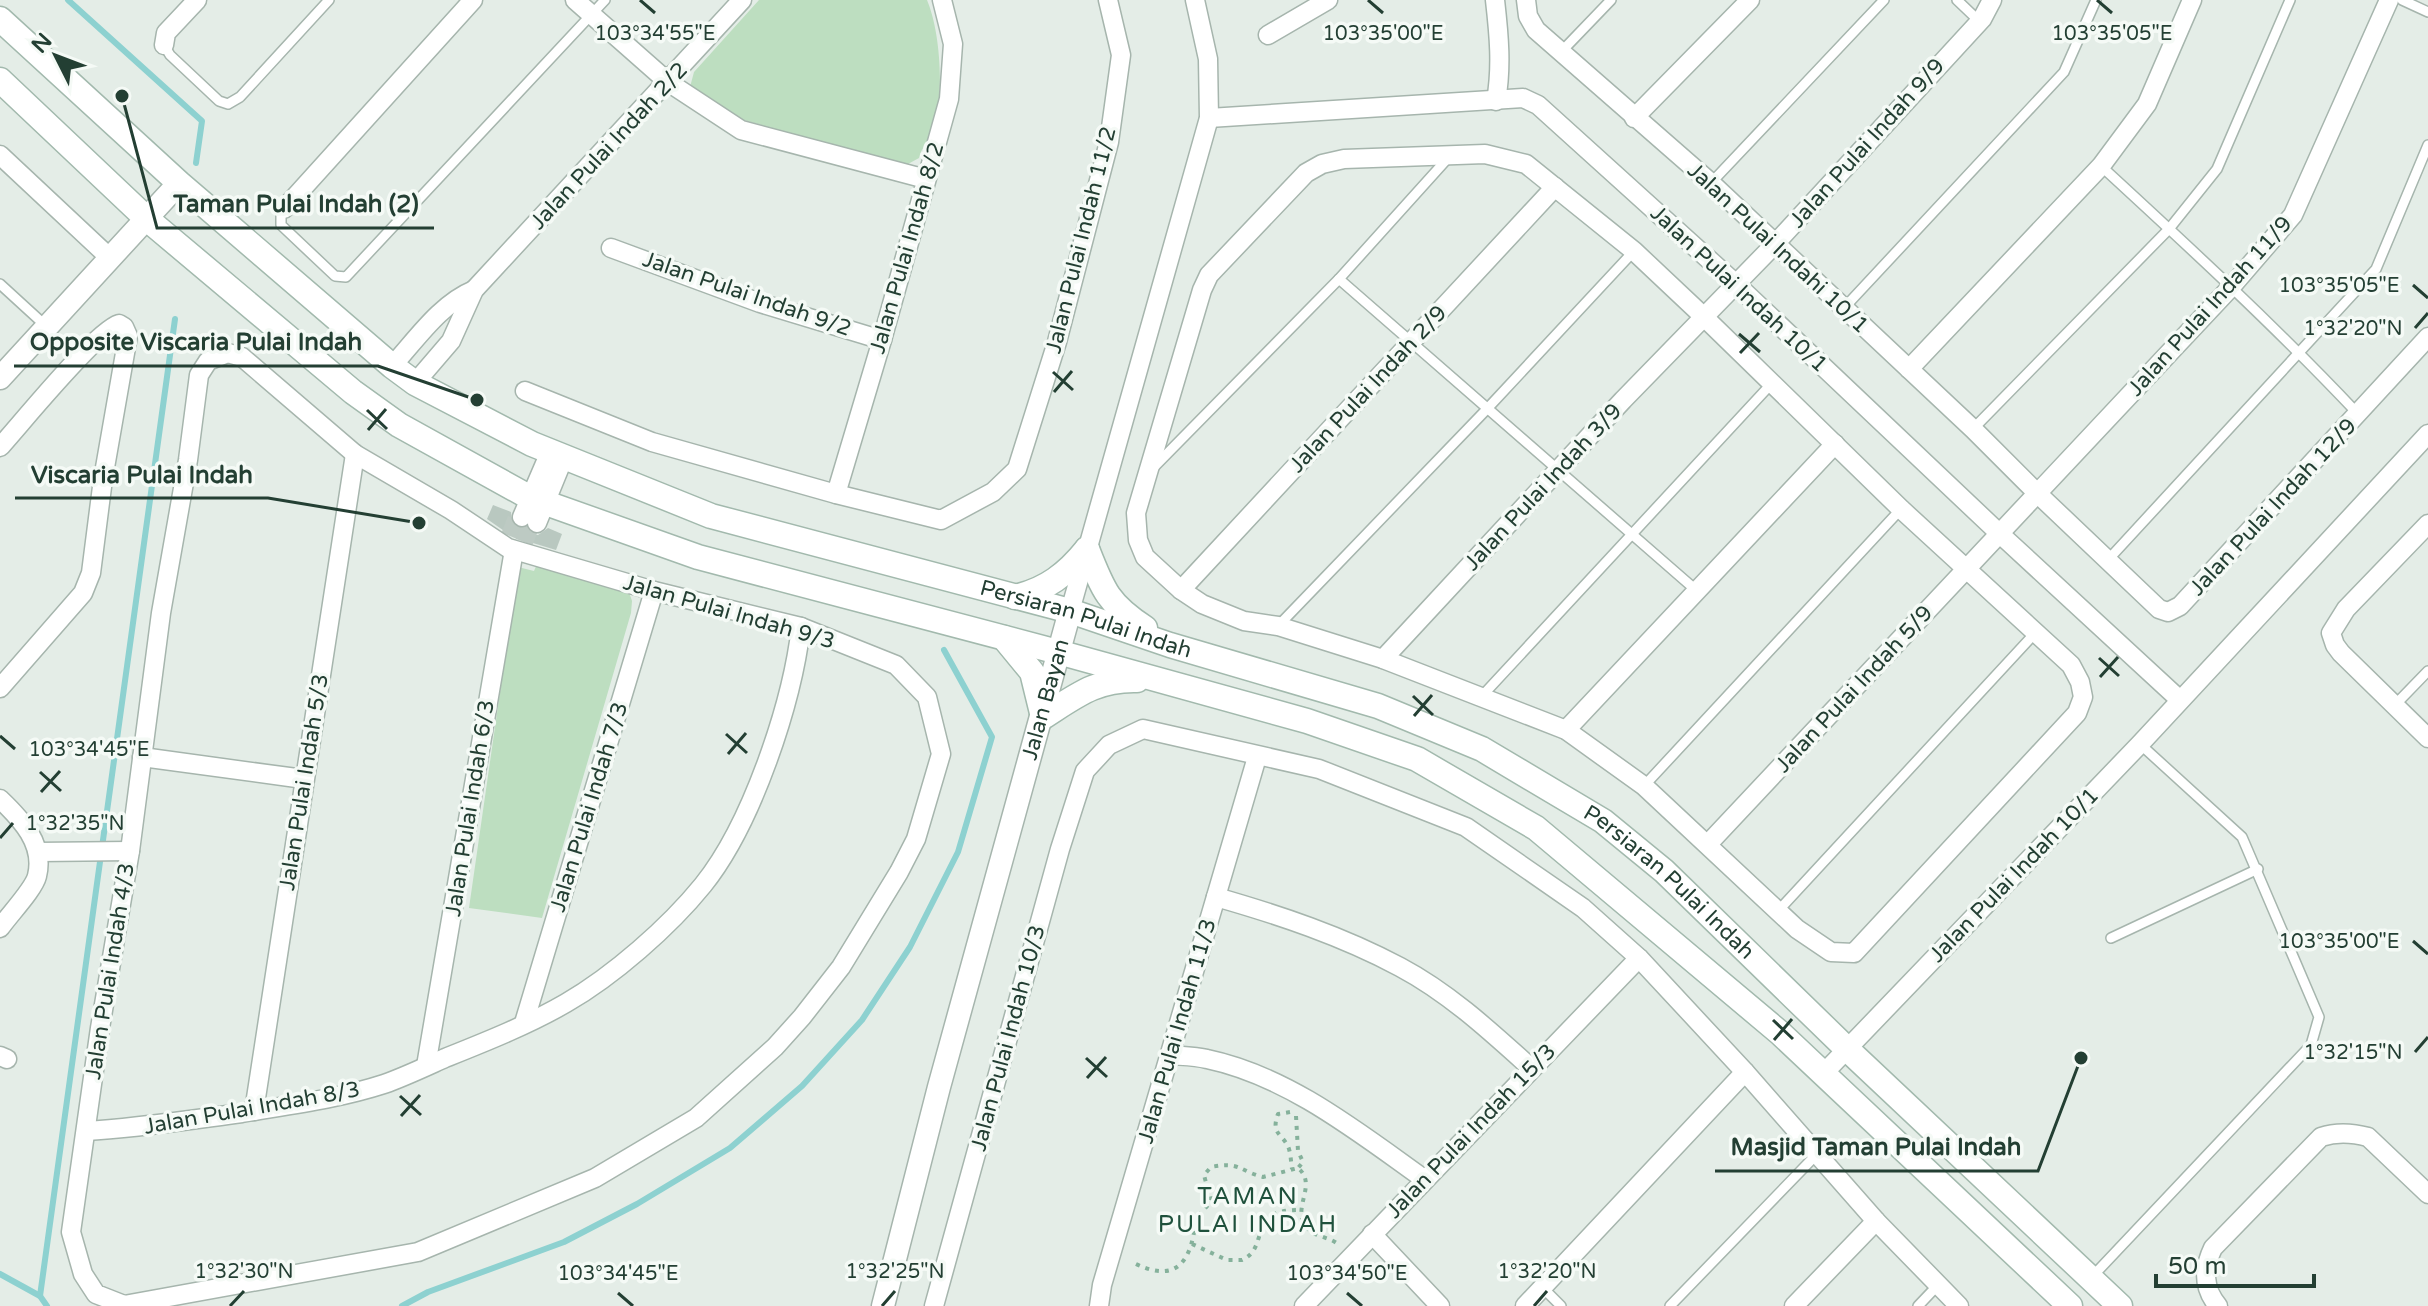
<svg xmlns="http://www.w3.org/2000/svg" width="2428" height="1306" viewBox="0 0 2428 1306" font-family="'Varela Round',sans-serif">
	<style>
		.green { fill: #bddec0 }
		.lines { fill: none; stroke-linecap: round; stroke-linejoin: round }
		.stream { stroke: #8dd1d0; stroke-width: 6 }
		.building { fill: #b9c8c0 }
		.minor-tunnel { stroke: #bdcac3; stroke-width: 18; stroke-dasharray: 18 9; stroke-linecap: butt }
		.service-casing { stroke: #a6b5ad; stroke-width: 12 }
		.minor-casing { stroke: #a6b5ad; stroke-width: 21 }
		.tertiary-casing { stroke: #a6b5ad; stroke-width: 25 }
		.secondary-casing { stroke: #a2b9ad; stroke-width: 27 }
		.path { stroke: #85b19b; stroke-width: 4; stroke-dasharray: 4 6; stroke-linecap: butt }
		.service { stroke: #fff; stroke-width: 9 }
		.minor { stroke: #fff; stroke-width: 18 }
		.tertiary { stroke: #fff; stroke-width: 22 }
		.secondary { stroke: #fff; stroke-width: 24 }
		.ticks { fill: none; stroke: #233f33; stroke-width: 3 }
		.labels { text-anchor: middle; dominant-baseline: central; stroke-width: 7; stroke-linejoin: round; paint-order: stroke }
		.street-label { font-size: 22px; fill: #233f33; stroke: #f5faf6 }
		.neighbourhood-label { font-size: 24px; letter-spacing: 2px; fill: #1f513c; stroke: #f5faf6 }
		.ticks-label { font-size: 20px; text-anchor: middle; fill: #233f33; stroke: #f5faf6; stroke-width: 7; stroke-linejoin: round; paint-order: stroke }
		.leader { fill: none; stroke: #233f33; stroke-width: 3 }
		.callout-dot { fill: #233f33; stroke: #f5faf6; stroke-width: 3 }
		.callout-label { font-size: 24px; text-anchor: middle; font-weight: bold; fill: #233f33; stroke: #f5faf6; stroke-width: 7; stroke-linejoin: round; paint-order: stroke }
	</style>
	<rect width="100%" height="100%" fill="#e4ede7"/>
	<g class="green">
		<path d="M759,0H927C941,33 946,104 930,137C926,147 922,146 919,158L908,164H897L737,118L690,87L694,72Z"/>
		<polygon points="537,564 629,592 632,601 631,613 542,918 469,908 518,567 534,571"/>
	</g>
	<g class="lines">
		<g class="stream">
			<polyline points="68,0 202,121 196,163"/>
			<polyline points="0,1274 40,1296 47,1306"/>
			<polyline points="40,1296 175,319"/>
			<polyline points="402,1306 428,1292 564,1242 637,1204 730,1148 802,1086 862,1020 910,947 958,852 992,737 944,650"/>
		</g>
	</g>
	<polygon class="building" points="493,505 511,512 512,523 518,528 526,528 532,534 538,535 548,528 562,534 556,550 513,537 487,519"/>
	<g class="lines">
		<g class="minor-tunnel">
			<polyline points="510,536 518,515"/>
			<polyline points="524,542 532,521"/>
		</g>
		<defs>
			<g id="service">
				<polyline points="1957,0 1979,21"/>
				<polyline points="2402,0 2428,12"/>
				<polyline points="164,45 170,55 219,101 228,104 240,97 329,0"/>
				<polyline points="1561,52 1611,0"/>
				<path d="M2101,166C2189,247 2276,327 2358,414"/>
				<polyline points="1711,183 1884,0"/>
				<polyline points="284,209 281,214 281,225 335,276 346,277 605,0"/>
				<polyline points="1339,279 1697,591"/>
				<polyline points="0,284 47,327"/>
				<polyline points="1844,308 2064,72 2096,0"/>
				<polyline points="1973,429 2169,229 2217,169 2290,0"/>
				<polyline points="1152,469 1339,279 1448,158"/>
				<polyline points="2107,561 2376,269 2428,145"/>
				<polyline points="1278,626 1486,410 1634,251"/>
				<polyline points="1482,696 1773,382"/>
				<polyline points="2394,706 2428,671"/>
				<polyline points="1644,786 1901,509"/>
				<polyline points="1779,910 2036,632"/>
				<polyline points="2111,938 2258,869"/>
				<polyline points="2091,1278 2311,1045 2319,1017 2242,837 2140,744"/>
				<polyline points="1542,1287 1561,1306"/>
				<polyline points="1670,1306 1817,1154"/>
				<polyline points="1918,1306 1938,1285"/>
			</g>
			<g id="minor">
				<polyline points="575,0 668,82 741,130 926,179"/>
				<path d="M1495,0C1499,35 1502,67 1496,101"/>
				<polyline points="1526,0 1528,16 1536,30 1711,183 1973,429 2038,494 2159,609 2168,612 2180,606 2428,337"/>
				<polyline points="1268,35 1328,0"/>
				<polyline points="164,45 166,33 197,0"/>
				<polyline points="1209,118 1523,98 1538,105 1736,284 2000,534 2180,700"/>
				<polyline points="1634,118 1750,0"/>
				<polygon points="1485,154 1526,164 1634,251 1703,316 1901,509 2071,665 2080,682 2083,697 2077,713 1854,953 1831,952 1797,929 1644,786 1566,730 1383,659 1278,626 1244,621 1202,604 1181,590 1145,557 1138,540 1136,513 1202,290 1209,275 1306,173 1322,164 1344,159"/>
				<polyline points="0,155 110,258"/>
				<polyline points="284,209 473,0"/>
				<polyline points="611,248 760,303 882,340"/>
				<polygon points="228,353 242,357 355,454 451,510 508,548 654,591 801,627 896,665 927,697 941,754 916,839 899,872 841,967 802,1017 775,1047 696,1118 595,1178 418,1252 124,1305 96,1294 83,1274 71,1232 100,1028 130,851 161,613 188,460 199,375 208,361"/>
				<path d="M392,366C416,340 440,304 474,290"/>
				<polyline points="1909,369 2101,166 2147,104 2192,0"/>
				<polyline points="415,383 451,341 474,290 742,0"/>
				<polyline points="525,391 652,442 836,494 941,520 993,492 1017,469 1057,342 1109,142 1121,55 1108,0"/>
				<path d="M0,447C21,424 96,331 119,324L124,327L128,336L103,479L91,573L83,593L0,688"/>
				<polyline points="836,494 882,340 949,99 953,44 942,0"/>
				<polyline points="522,517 550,452"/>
				<polyline points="537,523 564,457"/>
				<polyline points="2428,524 2346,609 2331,633 2335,645 2341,653 2428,738"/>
				<polyline points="1181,590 1555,187"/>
				<polyline points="1070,611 1209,118 1208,59 1195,0"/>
				<polyline points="1383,659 1623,400 1775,244 1982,19 1992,0"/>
				<polyline points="1566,730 1835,444"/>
				<polyline points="142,757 304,779"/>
				<path d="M0,799C21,819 45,844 37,876C34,889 9,915 0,928"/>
				<polyline points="1708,844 2232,286 2293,215 2389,0"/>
				<polyline points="38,852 130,851"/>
				<path d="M1216,897C1279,915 1342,936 1400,967C1449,993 1490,1031 1531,1068"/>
				<polyline points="524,1023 654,591"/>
				<path d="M1170,1055C1182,1056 1195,1056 1207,1059C1288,1076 1358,1132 1424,1179"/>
				<polyline points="0,1056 7,1059"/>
				<polyline points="426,1066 514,550"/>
				<polyline points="1824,1073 2140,744 2428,434"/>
				<polyline points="254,1111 355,454"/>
				<path d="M86,1131C138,1128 189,1120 242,1113C289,1105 338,1099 384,1084C404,1077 425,1067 445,1058C485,1042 528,1025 566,1003C613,976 669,927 703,885C752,824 792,704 801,627"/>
				<polyline points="1372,1234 1440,1306"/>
				<polyline points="934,1306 1060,849 1085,771 1109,745 1143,729 1319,769 1466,827 1583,908 1639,958 1745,1072 1876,1221 1959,1306"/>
				<polyline points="1099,1306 1102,1285 1257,757"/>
				<polyline points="1304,1306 1639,958"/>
				<polyline points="1525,1306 1745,1072"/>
				<polyline points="1794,1306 1876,1221"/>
				<path d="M2218,1306C2203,1288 2203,1269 2213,1248L2321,1137C2336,1132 2353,1133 2368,1137L2428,1194"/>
			</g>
			<g id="tertiary">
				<polyline points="0,378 179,183"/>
				<path id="s1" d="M883,1306L939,1087L1070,611"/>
			</g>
			<g id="secondary">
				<path id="s2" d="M0,19L179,183L392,366L415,383L532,444L711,516L1070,611L1170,645L1378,706L1482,749L1603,821L1664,871L1847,1049L2120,1306"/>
				<polyline points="0,80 147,219 353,392 399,425 529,497 698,557 1058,652 1307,721 1417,759 1536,828 1780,1033 2070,1306"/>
				<path d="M1087,549C1103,590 1108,604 1145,628"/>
				<path d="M1015,597C1046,590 1067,574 1087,549"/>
				<path d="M1004,638L1032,672L1043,717C1076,696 1096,679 1137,680"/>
			</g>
		</defs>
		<use href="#service" class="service-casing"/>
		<use href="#minor" class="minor-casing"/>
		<use href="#tertiary" class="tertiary-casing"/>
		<use href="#secondary" class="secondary-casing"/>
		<g class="path">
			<path d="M1290,1112L1278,1114C1270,1135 1284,1134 1289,1149C1291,1156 1291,1163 1292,1169"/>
			<polyline points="1296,1116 1298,1151 1303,1162 1298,1168"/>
			<path d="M1192,1244L1227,1260H1242C1271,1247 1245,1209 1300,1210"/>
			<path d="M1136,1264C1180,1285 1192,1257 1196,1218C1218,1195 1211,1204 1204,1175L1211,1167C1240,1161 1239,1171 1263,1177L1298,1168C1319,1185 1289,1210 1308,1229C1316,1237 1329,1237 1338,1244"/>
		</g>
		<use href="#service" class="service"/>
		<use href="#minor" class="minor"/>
		<use href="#tertiary" class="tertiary"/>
		<use href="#secondary" class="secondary"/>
	</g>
	<path class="ticks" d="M640,0L655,13M1368,0L1383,13M2097,0L2112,13M2413,285L2428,298M2415,328L2428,313M1739,334L1760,352M1740,353L1759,333M1053,372L1073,390M1054,392L1072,371M367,410L387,429M368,430L386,409M2099,658L2119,676M2100,677L2118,657M1413,696L1433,715M1414,716L1432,695M726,734L747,753M0,736L15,749M728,754L746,733M40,772L61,791M41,792L60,771M0,838L13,823M2413,941L2428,954M1773,1020L1793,1039M1774,1040L1792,1019M2415,1052L2428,1037M1086,1058L1107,1077M1087,1078L1106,1057M400,1096L421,1115M401,1116L420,1095M618,1293L633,1306M1347,1293L1362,1306M230,1306L244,1291M882,1306L895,1291M1534,1306L1547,1291"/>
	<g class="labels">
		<g class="street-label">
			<text transform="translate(1867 143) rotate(-48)">Jalan Pulai Indah 9/9</text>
			<text transform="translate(609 146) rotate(-47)">Jalan Pulai Indah 2/2</text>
			<text transform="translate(1081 240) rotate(-76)">Jalan Pulai Indah 11/2</text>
			<text transform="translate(907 248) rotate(-74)">Jalan Pulai Indah 8/2</text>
			<text transform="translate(1778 248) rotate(43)">Jalan Pulai Indahi 10/1</text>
			<text transform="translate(1739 289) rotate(43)">Jalan Pulai Indah 10/1</text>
			<text transform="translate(747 294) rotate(19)">Jalan Pulai Indah 9/2</text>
			<text transform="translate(2210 306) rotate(-48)">Jalan Pulai Indah 11/9</text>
			<text transform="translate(1368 389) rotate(-47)">Jalan Pulai Indah 2/9</text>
			<text transform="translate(1543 487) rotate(-47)">Jalan Pulai Indah 3/9</text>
			<text transform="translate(2273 507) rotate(-47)">Jalan Pulai Indah 12/9</text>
			<text transform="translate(729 612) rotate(16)">Jalan Pulai Indah 9/3</text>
			<text stroke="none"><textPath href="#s2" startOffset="1266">Persiaran Pulai Indah</textPath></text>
			<text transform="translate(1854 689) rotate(-47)">Jalan Pulai Indah 5/9</text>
			<text stroke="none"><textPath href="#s1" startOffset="628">Jalan Bayan</textPath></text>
			<text transform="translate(304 782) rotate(-81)">Jalan Pulai Indah 5/3</text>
			<text transform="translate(589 807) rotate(-73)">Jalan Pulai Indah 7/3</text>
			<text transform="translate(470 808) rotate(-81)">Jalan Pulai Indah 6/3</text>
			<text transform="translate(2014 875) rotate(-46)">Jalan Pulai Indah 10/1</text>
			<text stroke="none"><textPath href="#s2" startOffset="1914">Persiaran Pulai Indah</textPath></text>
			<text transform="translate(110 971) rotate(-81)">Jalan Pulai Indah 4/3</text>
			<text transform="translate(1177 1031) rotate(-74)">Jalan Pulai Indah 11/3</text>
			<text transform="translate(1008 1038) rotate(-75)">Jalan Pulai Indah 10/3</text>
			<text transform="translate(252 1108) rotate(-10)">Jalan Pulai Indah 8/3</text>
			<text transform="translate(1471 1131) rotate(-46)">Jalan Pulai Indah 15/3</text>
		</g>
		<g class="neighbourhood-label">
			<text x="1248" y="1196">TAMAN<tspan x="1248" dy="28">PULAI INDAH</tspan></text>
		</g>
	</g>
	<g class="ticks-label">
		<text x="2112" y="40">103°35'05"E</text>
		<text x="655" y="40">103°34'55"E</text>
		<text x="1383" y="40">103°35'00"E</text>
		<text x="2339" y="292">103°35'05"E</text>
		<text x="2353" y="335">1°32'20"N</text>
		<text x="89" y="756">103°34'45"E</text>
		<text x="75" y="830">1°32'35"N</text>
		<text x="2339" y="948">103°35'00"E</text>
		<text x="2353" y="1059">1°32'15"N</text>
		<text x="244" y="1278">1°32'30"N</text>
		<text x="895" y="1278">1°32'25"N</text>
		<text x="1547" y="1278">1°32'20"N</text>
		<text x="618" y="1280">103°34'45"E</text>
		<text x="1347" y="1280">103°34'50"E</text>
	</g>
	<path class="leader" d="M122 96L157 228H434M477 400L378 366H14M419 523L268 498H15M2081 1058L2038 1171H1715"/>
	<g class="callout-dot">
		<circle cx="122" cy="96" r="8"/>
		<circle cx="477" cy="400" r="8"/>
		<circle cx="419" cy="523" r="8"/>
		<circle cx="2081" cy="1058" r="8"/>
	</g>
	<g class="callout-label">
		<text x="296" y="212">Taman Pulai Indah (2)</text>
		<text x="196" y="350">Opposite Viscaria Pulai Indah</text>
		<text x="142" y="483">Viscaria Pulai Indah</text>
		<text x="1876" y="1155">Masjid Taman Pulai Indah</text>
	</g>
	<g transform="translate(56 56) rotate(312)" stroke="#f5faf6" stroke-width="6" paint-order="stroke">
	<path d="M0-6L14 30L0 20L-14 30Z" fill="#233f33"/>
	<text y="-12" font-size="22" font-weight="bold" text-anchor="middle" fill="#233f33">N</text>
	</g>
	<path d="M2156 1274v12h158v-12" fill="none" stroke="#233f33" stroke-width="4"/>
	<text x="2168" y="1274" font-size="24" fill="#233f33" stroke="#f5faf6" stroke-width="6" paint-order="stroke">50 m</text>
</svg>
